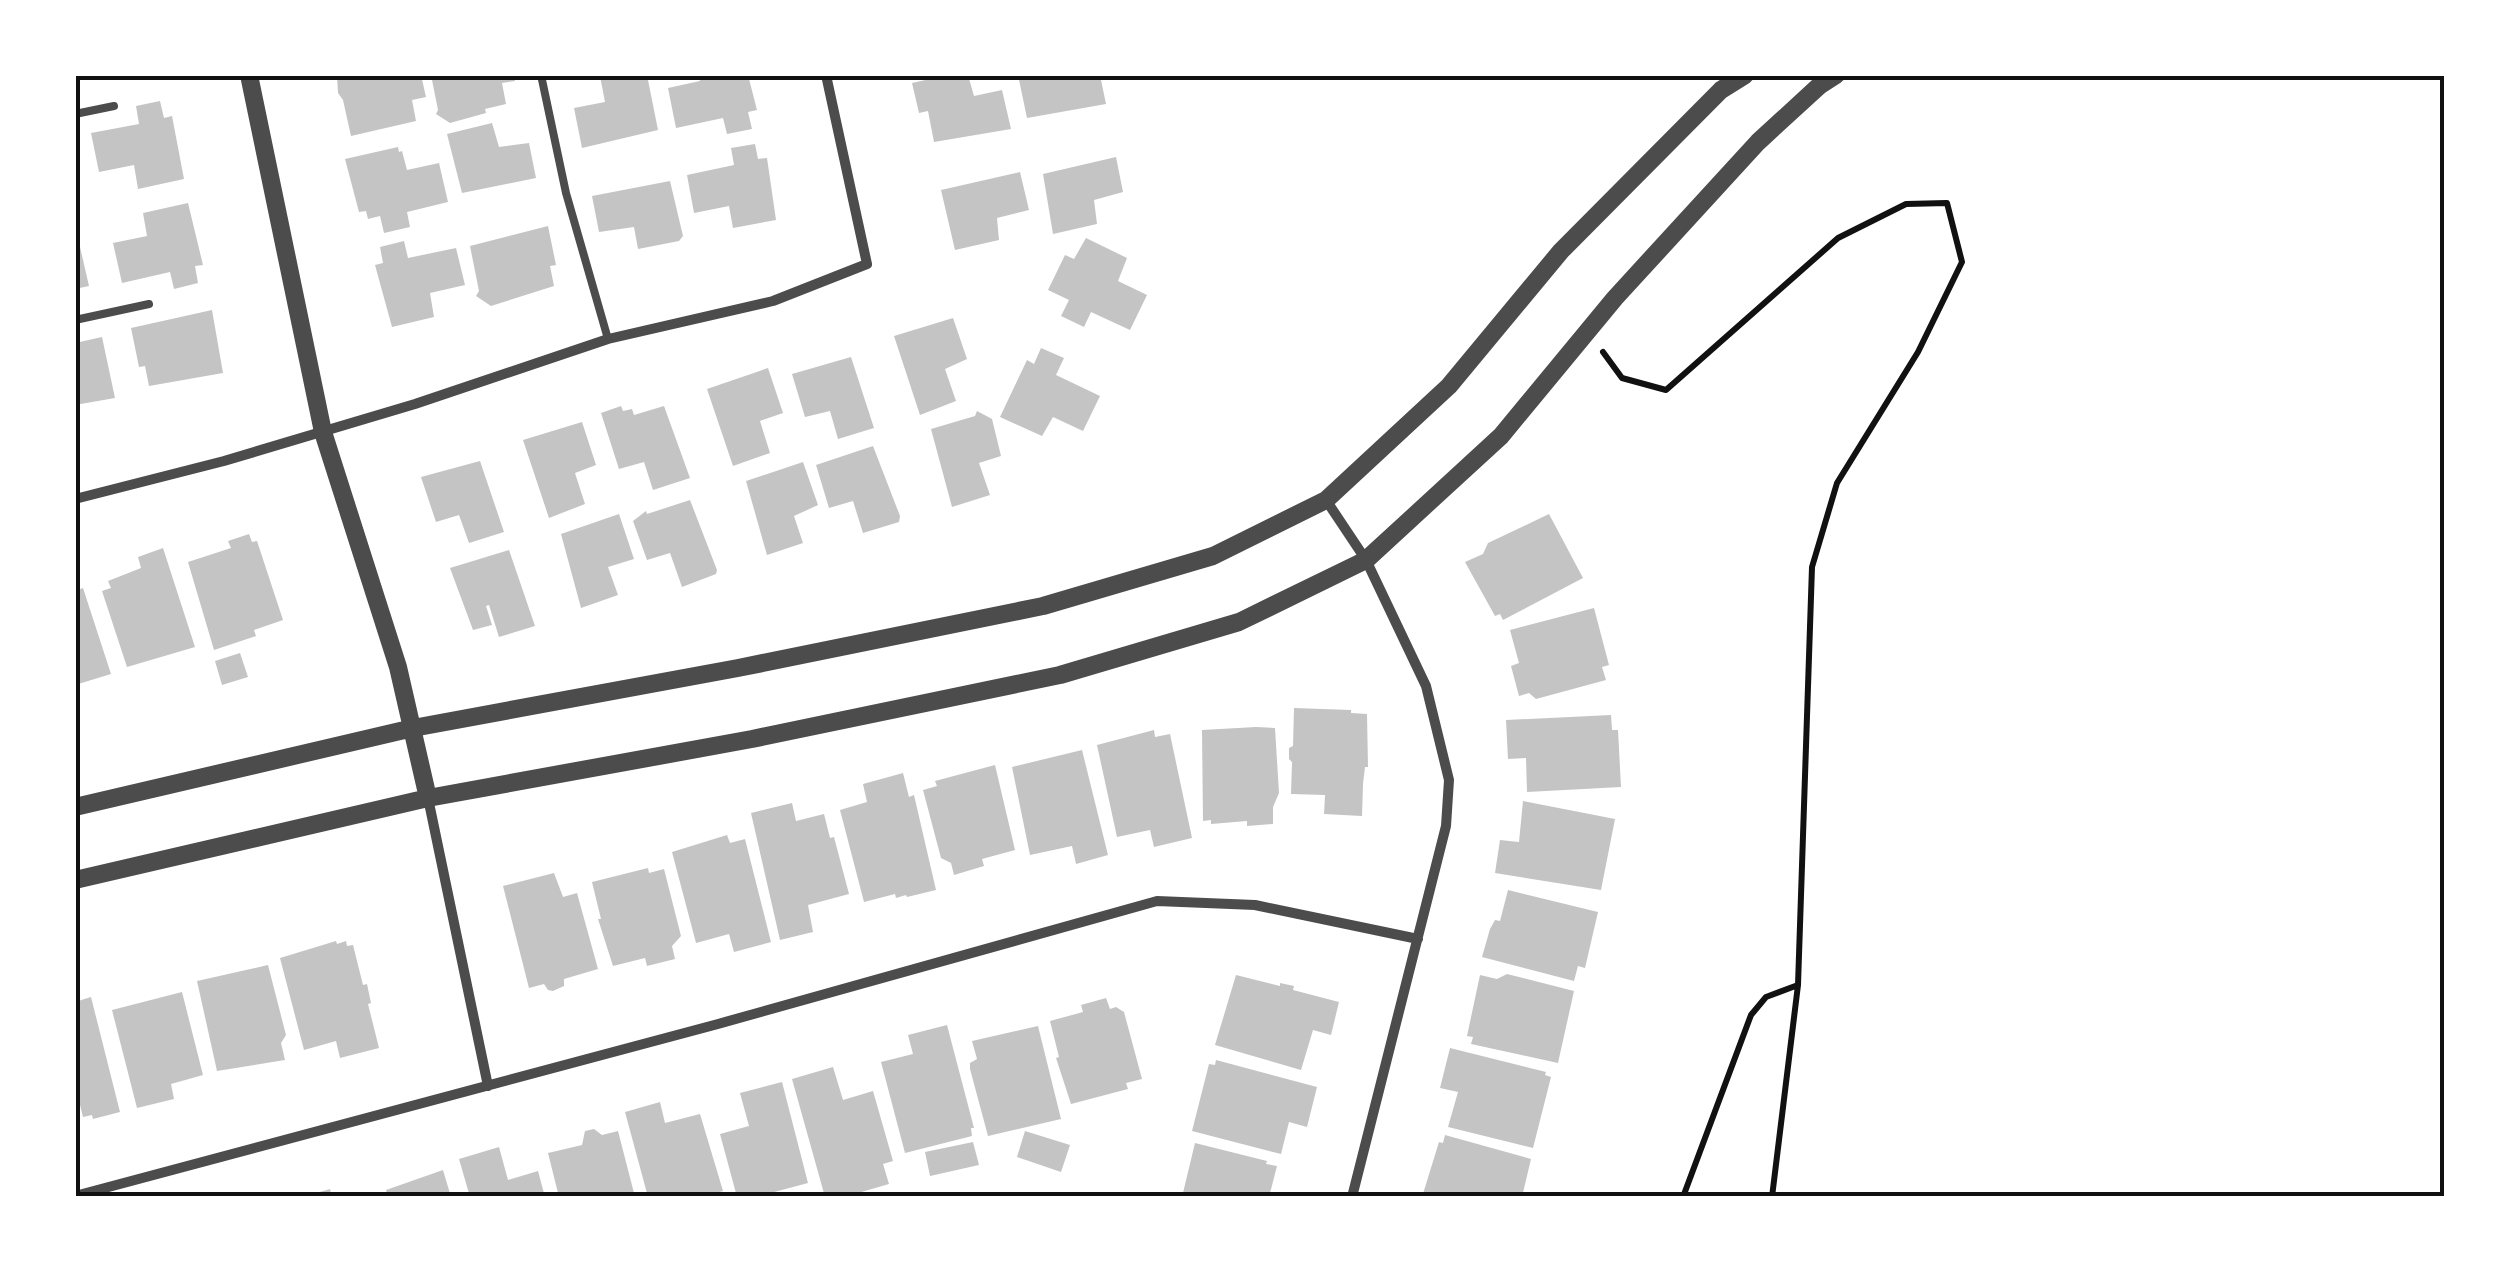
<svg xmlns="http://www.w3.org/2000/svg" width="2520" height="1272" font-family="Cabin,sans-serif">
<rect width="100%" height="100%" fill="#fff"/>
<path fill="#c4c4c4" d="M337,75h84l5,22 -14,3 4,21 -65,15 -8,-36 -5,-7z
M431,75h83l1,6 -13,2 4,21 -21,5 1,4 -36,10 -14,-9 2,-4z
M647,75l11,55 -76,18 -8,-40 31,-6 -5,-26z
M699,75h49l9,35 -9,2 4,17 -25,5 -4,-16 -47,10 -8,-40 32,-7z
M948,75h20l6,21 28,-6 9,39 -77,13 -6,-31 -9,2 -7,-30z
M1018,75h82l6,29 -79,14z
M160,101l4,17 8,-2 12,63 -46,10 -4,-24 -35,7 -8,-39 48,-9 -3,-18z
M492,123l7,24 30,-4 7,35 -74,15 -15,-59z
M755,144l3,15 9,-1 9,62 -43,8 -4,-22 -35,7 -7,-38 47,-10 -3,-17z
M398,147l1,5 3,-1 5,19 32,-7 9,39 -41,10 3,15 -26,6 -4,-17 -12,3 -2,-8 -7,1 -14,-53z
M1116,157l7,35 -29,8 3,24 -44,10 -10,-60z
M1020,172l9,38 -32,8 2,22 -44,10 -14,-60z
M670,181l13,55 -4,5 -41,8 -4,-22 -35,5 -7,-36z
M188,203l15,62 -8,1 3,17 -24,6 -4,-17 -48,11 -9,-40 34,-7 -4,-23z
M75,225l14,61 -14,3z
M548,226l8,39 -6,1 4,20 -63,20 -15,-10 3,-5 -9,-45z
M1086,238l41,20 -9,23 29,14 -17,35 -39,-18 -7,15 -23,-11 8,-16 -21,-10 17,-35 9,4z
M404,241l4,17 48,-10 9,37 -35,8 4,24 -42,10 -17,-62 8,-2 -3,-16z
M212,310l11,63 -74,13 -4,-20 -6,1 -8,-39z
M953,318l14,41 -22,10 11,32 -36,14 -26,-79z
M102,337l13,61 -40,7v-62z
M1041,348l23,10 -8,17 44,21 -17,35 -30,-14 -11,19 -42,-19 27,-57 7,4z
M851,357l23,71 -36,11 -8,-28 -25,6 -13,-43z
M768,368l15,45 -23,8 10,32 -37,13 -26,-77z
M621,406l2,5 9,-2 2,6 30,-9 26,72 -37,12 -9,-28 -25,7 -18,-56z
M977,411l15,8 9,37 -22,7 11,32 -38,12 -21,-78 44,-13z
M582,422l14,43 -21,8 10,31 -36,14 -26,-78z
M873,446l27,70 -1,6 -36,11 -10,-32 -24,7 -13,-43z
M480,461l24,71 -35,11 -10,-28 -23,7 -15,-45z
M803,462l15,43 -24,11 9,27 -36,12 -21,-74z
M690,500l27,70 -1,4 -34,13 -12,-34 -23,7 -14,-39 13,-10 1,3z
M619,514l15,45 -26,8 10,28 -37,13 -20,-74z
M1549,514l34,64 -80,42 -3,-6 -5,2 -30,-54 18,-8 5,-11z
M249,534l3,8 5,-1 26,79 -29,10 2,6 -42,14 -26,-88 43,-14 -3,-7z
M163,548l32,99 -68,20 -25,-76 9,-3 -3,-7 33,-13 -3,-11z
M509,550l26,76 -36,11 -10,-32 -3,1 6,19 -19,5 -23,-62z
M83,588l28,86 -36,11v-94z
M1594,608l15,57 -7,2 4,13 -70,19 -7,-6 -10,3 -8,-30 8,-3 -9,-33z
M240,653l8,24 -26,8 -7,-24z
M1294,708l57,2v3l16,1 1,53h-3l-2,17 -1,32 -38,-2 1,-19 -34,-1 1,-32 -3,-3v-11l4,-2z
M1611,715l1,15h6l3,57 -94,5 -1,-34 -18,1 -2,-39z
M1256,727l19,1 4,65 -6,14v17l-26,2v-5l-36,3v-4l-8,1 -1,-91z
M1154,730l1,7 15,-3 22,104 -38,9 -4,-17 -33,7 -20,-92z
M1082,750l26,105 -32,9 -4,-18 -42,9 -18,-88z
M995,765l20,85 -33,9 2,7 -30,9 -3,-12 -10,-5 -18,-68 14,-4 -2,-5z
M903,773l6,24 5,-2 22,95 -29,7 -1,-2 -10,3 -1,-4 -31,8 -24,-92 27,-8 -4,-18z
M1523,801l92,18 -14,71 -106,-17 5,-33 19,2z
M792,803l4,18 28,-7 6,24 4,-1 15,57 -41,11 5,27 -33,8 -29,-127z
M727,835l3,8 15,-4 26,103 -37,10 -5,-18 -33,9 -24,-91z
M648,868l1,5 15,-4 17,67 -9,10 3,13 -28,7 -2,-8 -32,8 -15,-47h3l-9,-37z
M554,873l9,24 14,-4 21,76 -34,10v7l-11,5 -5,-1 -4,-6 -15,4 -26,-102z
M1508,890l90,22 -13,56 -7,-2 -4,15 -92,-24 8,-28 5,-9 5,1z
M336,941l1,3 9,-3 1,5 6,-1 10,40 4,-1 4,19 -3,1 11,44 -39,10 -4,-17 -32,9 -24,-92z
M268,965l18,70 -5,8 4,17 -68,11 -20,-90z
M1507,974l67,17 -16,72 -87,-19 2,-7 -6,-1 13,-61 17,4z
M1236,975l44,11v-3l14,3 -1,4 46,12 -8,33 -18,-5 -12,40 -86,-25z
M182,992l21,83 -32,9 3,15 -37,9 -25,-98z
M91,997l29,115 -27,7 -1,-4 -9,2 -3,-12 -5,2v-105z
M1106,998l4,11 6,-2 8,5 18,67 -16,4 2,6 -57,15 -15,-46 3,-1 -9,-36 33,-9 -2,-7z
M947,1025l27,103h-3l1,8 -67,17 -24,-91 32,-8 -5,-19z
M1038,1026l23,93 -73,17 -18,-67v-6l7,-4 -5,-18z
M1450,1048l96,24 -1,3 6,2 -18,71 -85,-21 10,-35 -18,-4z
M1216,1060l101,27 -10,40 -18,-5 -8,32 -89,-23 17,-67 6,1z
M833,1067l10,33 30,-9 20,70 -10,3 6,20 -45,13h-19l-33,-118z
M782,1082l26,101 -53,14h-18l-17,-63 29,-8 -9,-33z
M660,1102l5,21 35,-9 23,77 -21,6h-54l-23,-85z
M594,1129l8,6 16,-4 17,66h-76l-11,-44 34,-8 3,-14z
M1025,1131l45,14 -9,27 -44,-15z
M1445,1135l86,24 -9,38h-100l17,-55 4,1z
M973,1142l6,23 -49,11 -5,-24z
M1195,1143l72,18 -1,3 11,2 -8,31h-87z
M499,1147l9,33 30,-9 7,26h-75l-11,-38z
M443,1170l8,27h-72l8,-3 -1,-4z
M330,1189l2,8h-26v-1z"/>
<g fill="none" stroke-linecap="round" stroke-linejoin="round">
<path stroke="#111" stroke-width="6" d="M1603,352l19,26 44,12 172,-152 68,-34 41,-1 15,59 -44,90 -81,131 -25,84 -14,418 -26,212
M1683,1197l68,-182 15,-18 32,-12"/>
<path stroke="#4c4c4c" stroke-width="8" d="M541,75l25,118 42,146
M75,114l39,-8
M75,320l74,-16"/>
<path stroke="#4c4c4c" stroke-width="10" d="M75,499l149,-38 191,-57 193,-65 165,-38 94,-37 -41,-189
M1326,500l40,60 60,126 23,94 -3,46 -94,371
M428,798l60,288
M75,1196l643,-172 439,-123 98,4 163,34"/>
<path stroke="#4c4c4c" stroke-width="18" d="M249,75l74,357 75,235 30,131
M75,807l338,-79 325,-60 305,-62 170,-50 113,-56 123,-114 112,-135 160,-161 24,-15
M75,880l353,-82 324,-59 308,-64 179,-53 127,-62 135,-124 114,-138 143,-156 61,-56 17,-11"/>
</g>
<rect width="2520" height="1272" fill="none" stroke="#ffffff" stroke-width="155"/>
<rect x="78" y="78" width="2364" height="1116" fill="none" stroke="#111" stroke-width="4"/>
</svg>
